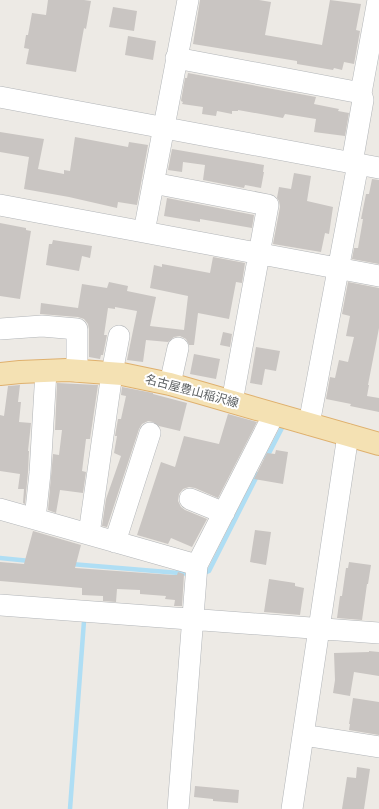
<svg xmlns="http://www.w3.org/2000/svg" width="379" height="809" font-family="'IBM Plex Sans','Noto Sans JP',sans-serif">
<rect width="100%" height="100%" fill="#edeae5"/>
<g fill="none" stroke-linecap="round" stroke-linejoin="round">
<path stroke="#afdef4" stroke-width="4.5" d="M266,459l16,-31
M0,558l30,3
M71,564l120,10
M202,574l7,-3 49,-97
M70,809l14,-188"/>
</g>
<path fill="#c9c5c2" d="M48,0h36l7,1 -5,28 -2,-1 -8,44 -50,-8 3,-15 -5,-1 2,-13h2l4,-22 14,2z
M200,0h59l12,2 -6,33 57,10 8,-45 31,4 -5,26 4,1 -6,33 -10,-2 -2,8 -8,-2 -1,2 -36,-6v-3l-104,-17z
M113,7l24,4 -3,20 -25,-4z
M128,36l28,5 -3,19 -28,-5z
M188,73l128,24 -2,7 25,5 -1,2 11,2 -4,23 -31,-4 2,-13 -31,-5 -2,4 -45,-8v1h-6v3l-15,-3 -1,5 -14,-2 1,-7 -21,-3 1,-2 -2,-1 4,-23h2z
M0,132l44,7 -6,30 26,5v-4l6,1 5,-34 53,10 1,-5 19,3 -11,60 -19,-3 -1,6 -48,-11 -45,-8 5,-32 -29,-5z
M172,149l92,16 -1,7h1l-3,16 -16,-3 -1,3 -41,-8 2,-15 -22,-3 -1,10 -14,-2z
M294,173l17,3 -4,25 26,6 -4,27 -4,-1 -4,19 -48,-8 7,-37 -1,-6 -2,-3 2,-11 12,2z
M372,179l7,1v84l-27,-5 2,-11h4l5,-29h-2l5,-25h3z
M167,198l87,17 -2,13 -52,-9v3l-36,-6z
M0,223l26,5v2l5,1 -11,68 -20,-3z
M53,240l39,6 -2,12 -8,-2 -3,15 -33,-6 3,-21h3z
M213,257l32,6 -3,20 -6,-1 -7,37 -31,-6 -4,32h-5l-3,-6 -6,-3 -6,1 -6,5 -22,-2 -3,22 -16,-2 10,-49 -22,-4v2l-7,-1 -4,27h3l-4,20h-2l-1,4 -11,-2v-28l-1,-5 -4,-5 -6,-2 -38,-3 1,-11 37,5 4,-24 25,4 2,-6 19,4 -1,5 29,6 -6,29 34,4 4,-34 -38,-8 4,-23 8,2v-3l48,9z
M348,282l31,6v40l-11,57h1l-2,11 12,2v14l-29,-6 1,-2 -25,-5 4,-22 5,1 4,-18 9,2 6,-25 -8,-1 4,-20 -8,-2z
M223,332l9,2 -2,13 -10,-2z
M256,347l24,4 -4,20 -11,-2 -3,16 -12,-2z
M194,354l26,5 -4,20 -26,-5z
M57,383l41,2 -8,54h-4l-4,32 4,1 -3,21 -23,-3 -4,23 -8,-3 5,-56 6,1 3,-25h-7z
M20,385l-2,17h3l-2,20 12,1 -3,28h1l-1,21 -3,32 -2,-1 1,-14h-6l2,-15 -20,-3v-56l4,1 4,-30z
M122,387l31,6v1l34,9 -7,28 -21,-5 -6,-4 -5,-1 -6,3 -3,5 -32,98 -5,-1 4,-27 15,-43 -7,-3 3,-17h-2l3,-17h3l5,-23 -5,-1z
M228,414l29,8 -39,76 -23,-10 -6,-1 -6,2 -4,5 -1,7 3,6 4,3 22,9 -15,28 -21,-9 -3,6 -31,-9 24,-73 14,5 9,-31 35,8z
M276,450l12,2 -5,32 -29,-5 13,-26 8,1z
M255,530l16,2 -5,33 -16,-3z
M33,531l48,14 -6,23 98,7h4l1,-3 6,2 -2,32h-8l1,-6 -10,-1 1,-3 -26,-2v-4l-23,-1 -1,13 -13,-1v-5l-21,-1v-7l-82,-7v-19l24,2z
M349,562l22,3 -3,19h-1l-5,36 -25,-2 3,-22h2l4,-28h2z
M269,579l26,4v3l9,2 -4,27 -36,-3z
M369,651l10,1v24l-25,-4 -4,24 -17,-3 2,-13 -1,-27 35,-1z
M353,698l26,4v33l-30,-5 1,-6h-1z
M357,767l13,2 -6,40h-22l5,-32 9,1z
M195,786l44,4 -1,13 -25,-2v-2l-19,-2z"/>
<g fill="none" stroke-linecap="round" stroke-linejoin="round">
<defs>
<path id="minor" d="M176,58l185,35 17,-93
M0,97l379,71
M352,163l11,-63 -2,-7
M153,183l115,22 -36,197
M0,205l379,71
M144,232l44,-232
M0,329l42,-3 35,3v42
M170,384l8,-36
M309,424l49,-260
M190,499l34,14
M0,509l197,56
M35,519l5,-46 6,-102
M89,534l23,-161 7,-37
M115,542l35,-109
M0,605l379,28
M303,735l76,12
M178,809l19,-244 77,-151
M292,809l56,-374"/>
<path id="major" d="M0,374l20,-2 47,-2 55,4 48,10 209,60"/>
</defs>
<use href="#minor" stroke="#b2b5b8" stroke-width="22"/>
<use href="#major" stroke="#dfb06d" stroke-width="24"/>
<use href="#minor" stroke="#fff" stroke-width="21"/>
<use href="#major" stroke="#f4e1b3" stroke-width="22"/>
</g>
<g text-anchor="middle" stroke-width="4" stroke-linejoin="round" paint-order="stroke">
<g font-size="12" fill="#5d6163" stroke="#fff">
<text transform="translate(192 391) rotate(15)" y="4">名古屋豊山稲沢線</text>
</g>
</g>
</svg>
